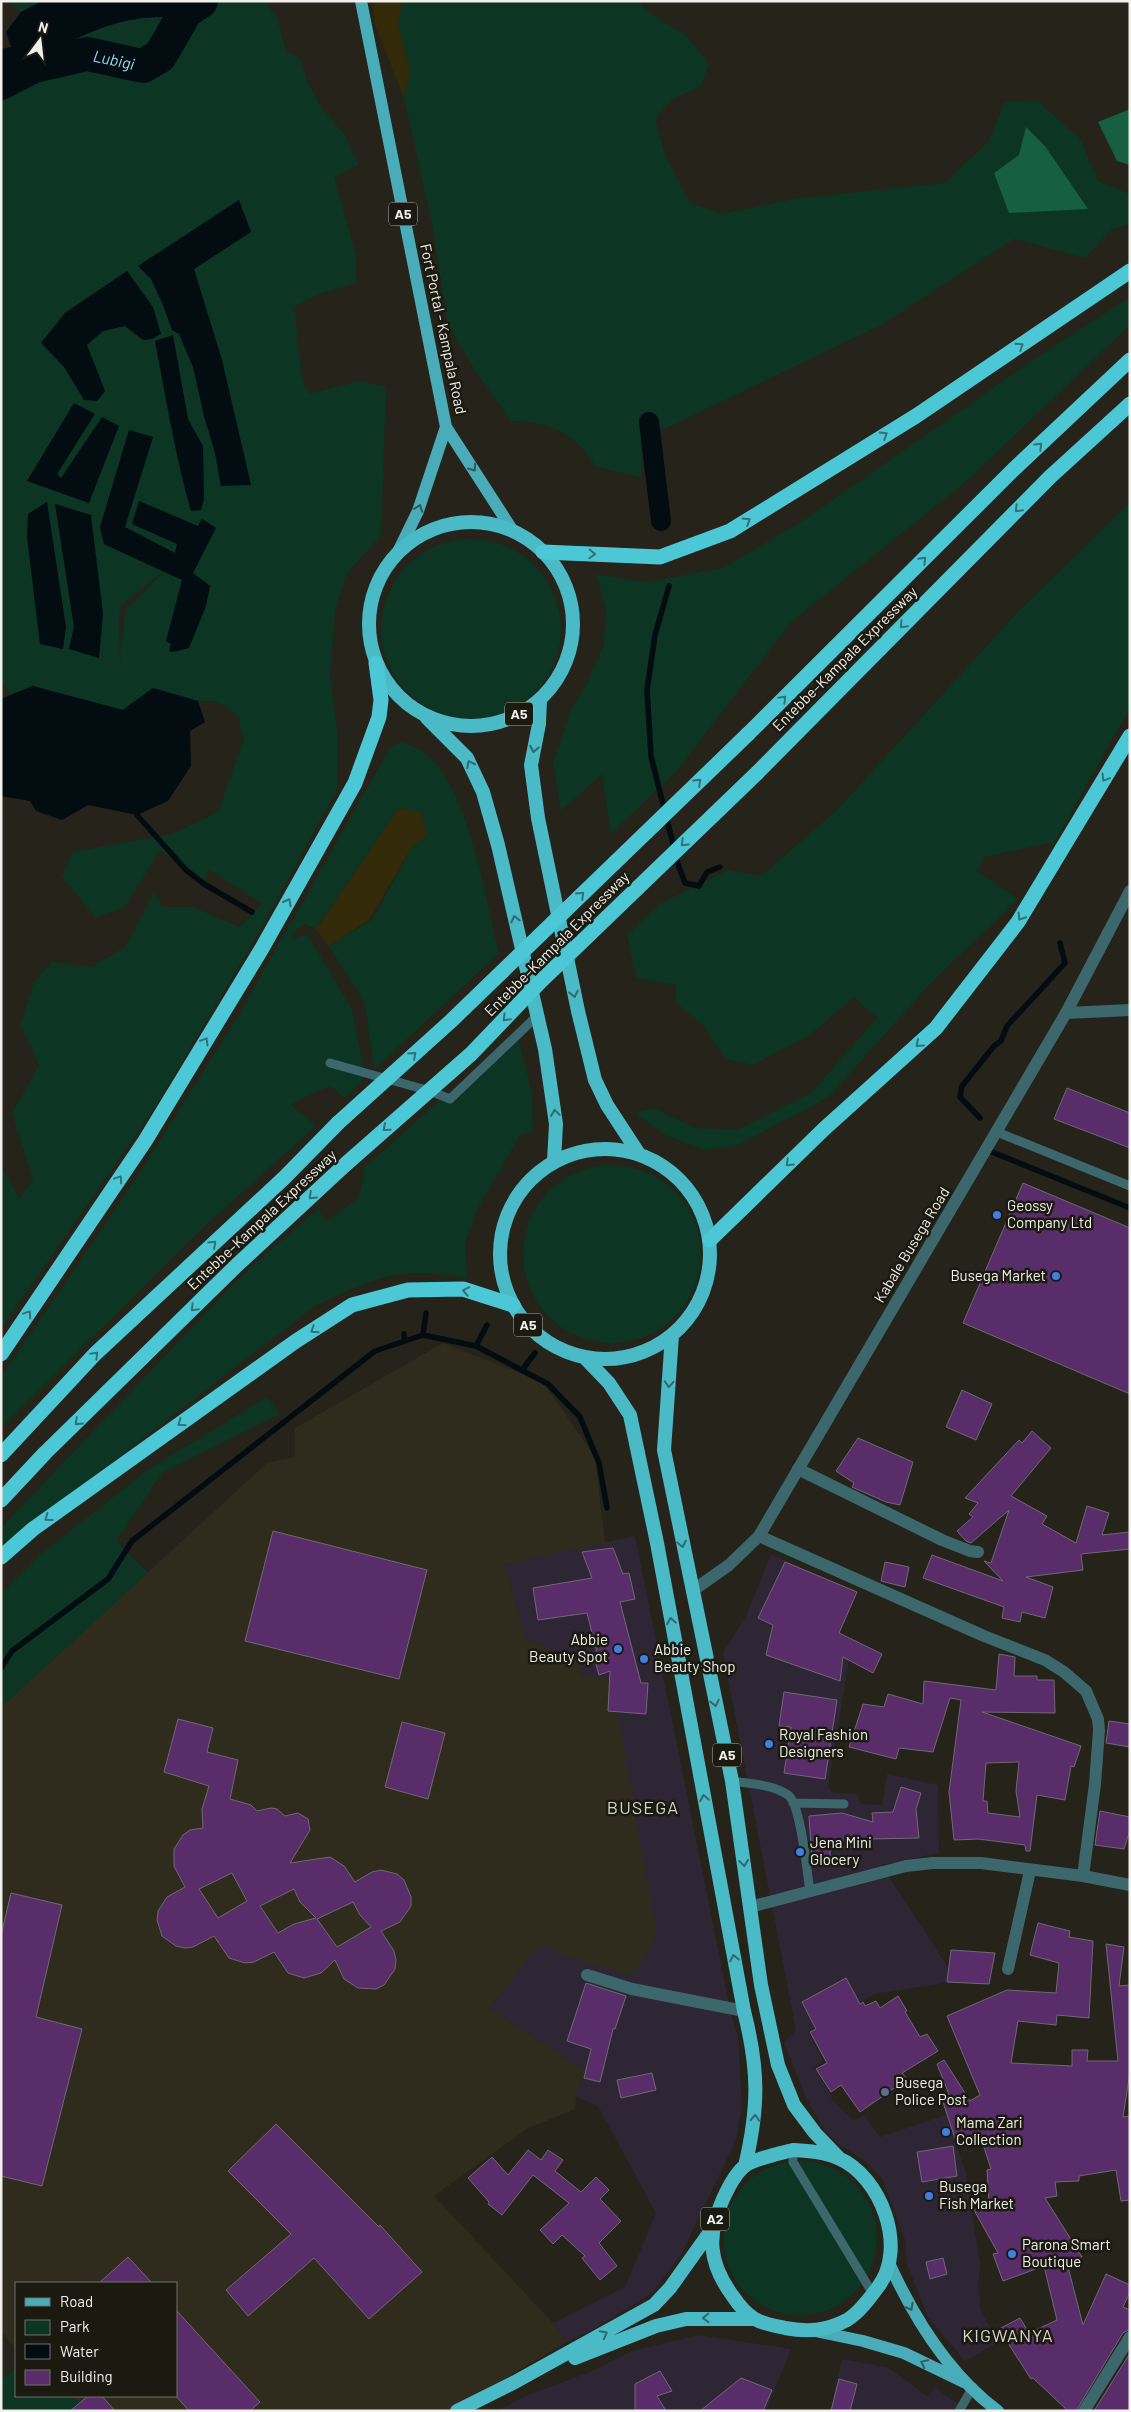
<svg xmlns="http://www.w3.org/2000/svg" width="1131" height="2412" font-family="Barlow,sans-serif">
<rect width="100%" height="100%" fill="#25231a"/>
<path fill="#2f2635" d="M635,1536l96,478 7,23 4,70 -6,33 -55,115 -29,38 -61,38 -24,11 -14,-19 72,-36 31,-74 -58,-107 -22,-9 9,-26 -96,-63 53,-66 17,12 23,-278 -4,-15 -52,-22 -22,-75z
M771,1554l86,38 -26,59 -5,-1 23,10 -21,127 4,5 25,2 4,10 21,1 5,-31 51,11 1,68 -58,12 76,116 -83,13 -66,37 15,30 -9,7 18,29 -1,2 23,22 10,-6 16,22 66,-22 20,58 14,91 -2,23 3,23 17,32 -33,19 -37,-44 -21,-53 -2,-24 -23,-62 -18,-18 -23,-14 -16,-15 -20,-35 -21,-53 12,-13 -73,-377 24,-39z
M699,2335l92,14 -25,62h-268l25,-14 67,-25 42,-21z
M842,2359l47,9 39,29 7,-10 32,24h-137z"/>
<path fill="#2f2c1d" d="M443,1343l100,39 52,75 10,86 -101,21 22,75 52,22 4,15 30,3 45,257 -25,40 -73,-22 -17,-11 -53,65 96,63 -9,26 -1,12 -48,20 -93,67 119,127 14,19 -118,69h-359l-19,-15h105v-113h-160v65l-15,-16v-625l266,-244 28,-6v-29z"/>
<path fill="#0c3523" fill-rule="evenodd" d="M8,1h26l4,3 -17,8z
M214,1h54l1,7 8,9 9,34 14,7 8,25 13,24 24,28 14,30 -25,12 22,77v29l-40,12 -22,12 8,71 7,16 51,-13 26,6 -5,149 -34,37 -12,39 -5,62 7,55v61l-80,146 -103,173 -153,220v-165l18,34 14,-18 -21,-67 27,-48 -19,-40 14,-43 17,-20 41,5 34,-21 28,-54 8,15h31l47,20 22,-23 -54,-35 -4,15 -44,-34 -35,57 -29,11 -34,-41 10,-25 100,-18 46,-22 26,-73 -7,-25 -21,-13h-18l-45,-13 -30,22 -90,-24 -23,8 -9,-12v-579c26,-43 87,-77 136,-84 16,-3 33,-1 49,-5 9,-2 19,-9 28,-13zM172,564l-47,46 -5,53 -1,-55z
M403,1h236l12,13 36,22 22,28 -8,22 -28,13 -18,19 10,37 25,48 34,11 69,-15 151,-16 44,-41 17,-40 33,-1 43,39 17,41 32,13v30l-18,5 -27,29 -71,-19 -131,85 -216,104 -26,3v46l-45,-10c-22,-34 -45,-46 -85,-46l-34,-47 -29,-49 -16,-101 -28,-126 6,-27 -12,-48z
M1130,297v28l-162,155 -177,142 -114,149 -66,63 -9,-60 -41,37 -8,-48 18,-54 14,-21 19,-44 2,-34 -10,-36 50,8 77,-14 81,-48 235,-164z
M1130,502v206l-78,139 -3,-4 -64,14 -8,14 41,28 -91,88 -98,110 -93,49 -32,4 -39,-15 -30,-22 19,-5 41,20 42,2 74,-37 66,-75 -23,-21 -44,38 -57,30 -28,-6 -22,-34 -28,-23 1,-17 -40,-7 -9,-43 34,-32 67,-33 33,6 76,-66 178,-195z
M381 629a90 90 0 1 1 180 0a90 90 0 1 1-180 0Z
M402,742c8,4 18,7 24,12 43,34 60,146 73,199l-125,117 -9,-67 -36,-57 44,-27 38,-71 16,-12 -28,-28 -83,121 -10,-5 -11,6 -3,10 15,-6 44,73 15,70 -21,21 -14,-12 -41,18 26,22 -111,100 -204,202v-51l134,-197 102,-162 154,-272z
M518,1037l14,57 1,37 -13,4 -43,75 -12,34 2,35c-68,-15 -92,0 -152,27l-314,242v-20l241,-253 76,-66 8,13 33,-25 5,-22 -2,-5 77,-69 14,2z
M523 1254a89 89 0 1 1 178 0a89 89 0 1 1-178 0Z
M267,1397l13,17 -117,58 -47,69 32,32 -147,134v-113l41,-41 107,-84z
M723 2238a77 77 0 1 1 154 0a77 77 0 1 1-154 0Z
M16,2369v27h55l19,15h-89v-32z"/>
<path fill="#165f41" d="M1130,109v56l-13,-4 -19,-39z
M1026,127l19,19 43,63 -79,4 -15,-40 25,-18z"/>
<path fill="#322a08" d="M372,1h31l-5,22 12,48 -6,27 -29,-73z
M399,808l23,5 5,23 -16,12 -42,72 -40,26 -13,-17z"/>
<path fill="#020c11" d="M42,1h172c-9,4 -19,11 -28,13 -16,4 -33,2 -49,5 -49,7 -110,41 -136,84v-54l10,-2 -5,-15 15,-20z
M239,200l12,32 -57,37 28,91 29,125 -30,1 -6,-33 -11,-37 -11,-49 -14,-33 -7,-4 -9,-25 -12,-26 -13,-13z
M127,271l26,36 8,27 -9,5 -9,1 -18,-14 -22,5 -16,14 18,46 -8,10 -13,-1 -20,-33 -23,-24 24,-30z
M173,335l15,84 15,27 1,53 -3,11 -10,1c-16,-56 -25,-113 -36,-170z
M74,403l21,11 -38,60 4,4 41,-61 17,9 -30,77 -62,-22z
M129,430l24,7 -28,90 50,26 2,-9 -45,-20 7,-23 59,25 4,-7 14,9 -23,45 17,13 -4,20 -17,42 -16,4 -4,-1 2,-7 -5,-3 16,-61 -78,-36 -4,-17z
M47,502l19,125 -3,22 -23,-5 -13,-107 1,-23z
M55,504l36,11 12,99 -4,44 -30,-9 5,-22z
M33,686l90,24 30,-22 45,13 7,21 -15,9 1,35 -23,35 -31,14 -49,-10 -26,15 -26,-9 -6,-10 -29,-5v-97z"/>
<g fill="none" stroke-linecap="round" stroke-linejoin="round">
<path stroke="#020c11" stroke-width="5.5" d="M669,586l-14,49 -8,55 4,66 27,108 7,19 14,3 8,-14 13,-5
M137,815l49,55 18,14 48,28
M980,1118l-20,-21 2,-11 32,-40 7,-5 6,-15 58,-63 -5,-20
M992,1152l138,56
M423,1335l3,-22
M405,1341l18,-6 53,11 72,38 32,33 19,46 8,45
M476,1346l11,-21
M522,1370l13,-17
M1,1668l11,-17 96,-72 24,-38 243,-190 30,-10 -1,-7"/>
<path stroke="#020c11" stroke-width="20" d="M649,422l12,99"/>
<path stroke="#020c11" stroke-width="34" id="s1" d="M1,83l33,-17 53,-12 56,12 17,-10 26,-45 15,-10"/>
</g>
<path fill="#582d6a" stroke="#6f6973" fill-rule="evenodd" d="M1067,1088l63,25v35l-76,-29z
M1023,1183l107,45v166l-167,-71z
M962,1390l30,14 -16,36 -30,-13z
M1032,1431l19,17 -40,48 36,20 -5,8 34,19 11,-37 22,7 -7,22 28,-3v17l-49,5 2,16 -57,7 27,10 -8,31 -23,-6 -2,10 -18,-4 2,-11 -81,-29 9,-23 71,26 -19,-20 7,2 18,-53 -38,33 -5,-2 -9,-10 16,-14 -4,-3 9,-11 -13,-5 54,-58 3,3z
M858,1438l55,24 -13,43 -14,-3 -34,-15 2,-4 -18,-12z
M273,1531l154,39 -28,109 -154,-38z
M613,1548l10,26 6,-1 6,26 -15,3 21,81h7l-2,31 -38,-3 2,-40 -11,4 -5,-18 4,-1 -11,-43 -49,7 -5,-32 59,-10 -10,-26z
M785,1562l72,30 -18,41 43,21 -9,19 -30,-16 -3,24 -74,-26 7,-30 -15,-7z
M885,1562l24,5 -4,20 -24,-6z
M999,1654l16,3 -1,19h23v4h17l1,33 -73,-1 99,34 -7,21 -3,-1 -6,34 -28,-5 -7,56h-4l-1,-6 -47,-6 -24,1 -5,-48 12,-92 -11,-2 -17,54 -34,-4 -3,11 -47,-12 14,-43 21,3 4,-13 35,10 1,-23 72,9zM1019,1762l-3,29 4,26 -32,-4 -1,-12h-4l3,-38z
M784,1692l53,8 -12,79 -41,-6 7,-46 -12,-1z
M178,1719l35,9 -6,24 31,8 -8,39 21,6 6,6 14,-3 6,1 8,7 13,-3 10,6 2,11 -20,33 40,-6 14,9 11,16 17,-10 9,-2 16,4 7,6 7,17v9l-11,16 -19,9 13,20 2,9 -1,9 -11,16 -8,4 -18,-1 -14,-9 -9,-19 -14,13 -17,5 -16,-5 -14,-21 -20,10 -9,1 -16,-5 -15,-22 -21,11 -8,1 -9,-2 -14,-10 -5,-16 1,-9 9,-14 18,-10 -11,-21v-17l9,-14 7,-5 13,-2 -1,-19 7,-23 -45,-14zM232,1873l15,28 -29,17 -19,-29zM294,1889l6,13 16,16 -22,6 -16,9 -18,-27zM353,1902l7,13 11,12 -34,20 -20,-28z
M1109,1721l21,3v23l-24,-4z
M402,1722l43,11 -17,66 -43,-12z
M901,1787l20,6 -5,16 3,29 -50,1v8l-39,1v10l-18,3 -3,-45 33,-3 31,9 -1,-9 21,-1z
M1100,1811l30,6v13l-6,19 -29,-4z
M11,1893l51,12 -26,112 46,12 -40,157 -41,-10v-240z
M1038,1923l32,8 -1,6 24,4 -4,77 -32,-3 -1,10 -38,-4 -7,42 61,3v-16h16l-1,11h31l-12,-117 18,3 -5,39 11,-1v87l-7,45 7,-1v84l-9,1 -5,-31 -37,6v5l-24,1 2,14 -12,2 37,59 -15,6 16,62 23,-51 24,11v7l-7,15 7,3v19l-7,4 -47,78h-8l-35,-33 -2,1 -32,-50 21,-11 9,15 28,-13 -13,-54 -41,15 -10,-27 5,-1 -24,-43 15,-8 -2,-32 4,-1 -10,-31 -24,7 -15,-46 8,-2 -13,-33 7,-4 26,41 10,-6 -33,-79 60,-26 49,3 3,-30 -29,-8z
M951,1950l44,3 -6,31 -42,-2z
M846,1978l14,26 3,-2 2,4 11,-5 4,7 18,-12 9,15 -2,1 15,25 7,-3 11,17 -36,22 5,6 -47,33 -19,-27 -10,7 -15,-23 11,-6 -17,-31 6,-3 -14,-27z
M586,1983l40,13 -11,33h-2l-13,53 -16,-4 7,-29 -24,-8z
M652,2073l4,17 -35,8 -4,-18z
M276,2124l103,103 1,-2 42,47 -53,47 -55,-61 -66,58 -22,-26 65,-56 -63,-63z
M953,2146l4,30 -35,6 -5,-30z
M528,2150l13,10 7,-10 15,10 -8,11 26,21 15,-15 13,13 -9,9 21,22 -22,22 18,23 -17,14 -18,-22 3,-2 -23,-21 -9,9 -13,-14 29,-27 -36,-28 -31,40 -14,-11 1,-2 -21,-24 24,-21 16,18z
M128,2257l24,26h-53z
M943,2258l4,16 -17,5 -4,-17z
M176,2310l84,92 -10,9h-61l-13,-15z
M1130,2353v58h-36z
M660,2371l12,20 -15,5 9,15h-31v-27z
M741,2378l31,12 -9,21h-63z
M839,2379l18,5 -7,27h-19z
M88,2396h14l13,15h-45z"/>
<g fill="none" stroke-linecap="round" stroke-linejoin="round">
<path stroke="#3c676d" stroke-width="9" d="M330,1063l100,28 20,8 87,-83
M997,1132l133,54
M732,1781c18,3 40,3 56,14 13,9 19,78 22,97
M793,1803l51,1
M793,2150v12l80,132
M959,2411l14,-24"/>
<path stroke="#3c676d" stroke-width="12" d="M1066,1013l64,-3
M798,1469l144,71 28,11 8,1
M759,1536l225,100 61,24 19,12 22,19 12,28 1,11 -4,54 -12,92
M750,1907l156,-41 27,-3h48l102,13 47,9
M1008,1969l22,-98
M587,1975l45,14 112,22
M1084,2411l46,-74"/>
<path stroke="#3c676d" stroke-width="12" d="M692,1591l37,-26 30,-29 307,-523 64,-122"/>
<path stroke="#49acb8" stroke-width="12" d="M361,1l85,426 67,104
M398,552l20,-41 28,-84
M889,2263c25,55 59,111 109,148
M815,2331l48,10 41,12 60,29"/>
<path stroke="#4abac7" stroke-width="14" d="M369 624a102 102 0 1 1 204 0a102 102 0 1 1-204 0Z
M540,700l-1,24 -8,41 7,53 40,193 17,69 12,25 32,49
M427,718l40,40 16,34 15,53 47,204 11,75 -2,37
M500 1254a105 105 0 1 1 210 0a105 105 0 1 1-210 0Z
M672,1335l-8,115 68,331 29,204 17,80 16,40 21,28 24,25
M584,1357l25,26 21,32 27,128 87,468c15,59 15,96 1,155
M793,2150c15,1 31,2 45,8 43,18 70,90 40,129 -8,11 -19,26 -31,33 -21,11 -40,12 -62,8 -9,-2 -22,-4 -30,-9 -9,-5 -17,-15 -23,-24 -24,-33 -25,-60 -9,-96 5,-11 13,-27 23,-34 14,-8 32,-11 47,-15z
M575,2358l81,-32 30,-7h69
M457,2411l58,-29 139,-77 16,-17 42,-59"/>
<path stroke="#4cc7d6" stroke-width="15" d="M543,552l117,5 70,-26 186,-115 214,-145
M748,734l266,-265 116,-109
M757,773l293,-296 80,-73
M710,1240l114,-111 112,-101 82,-106 112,-186
M1,1354l144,-213 116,-191 94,-167 24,-66 2,-17 -5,-37
M1,1455l94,-101 189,-176 54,-55
M1,1500l44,-47 192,-188 110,-102
M1,1557l32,-28 263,-188 56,-36 56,-15 55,-1 50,16"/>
<path stroke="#4cc7d6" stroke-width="15" d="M338,1123l113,-102 297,-287
M347,1163l124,-109 70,-73 216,-208"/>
</g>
<defs><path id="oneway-chevron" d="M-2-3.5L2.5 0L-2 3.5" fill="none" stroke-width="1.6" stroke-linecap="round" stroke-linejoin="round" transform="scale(1.25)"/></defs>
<g stroke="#347074">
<use href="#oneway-chevron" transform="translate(1020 346) rotate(-34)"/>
<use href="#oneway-chevron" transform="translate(884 435) rotate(-32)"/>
<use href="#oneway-chevron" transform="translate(1039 446) rotate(-44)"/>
<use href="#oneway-chevron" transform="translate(1018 509) rotate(135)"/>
<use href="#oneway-chevron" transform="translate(747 521) rotate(-32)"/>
<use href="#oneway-chevron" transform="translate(592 554) rotate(2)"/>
<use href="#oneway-chevron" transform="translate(923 560) rotate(-45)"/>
<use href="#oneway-chevron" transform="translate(903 625) rotate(134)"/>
<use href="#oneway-chevron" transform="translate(783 699) rotate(-45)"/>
<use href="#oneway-chevron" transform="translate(1105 778) rotate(121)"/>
<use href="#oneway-chevron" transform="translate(698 782) rotate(-44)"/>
<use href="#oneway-chevron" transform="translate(684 843) rotate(136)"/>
<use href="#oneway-chevron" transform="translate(581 895) rotate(-44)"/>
<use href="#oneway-chevron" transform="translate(288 902) rotate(-60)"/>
<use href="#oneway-chevron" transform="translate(1021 917) rotate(122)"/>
<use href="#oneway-chevron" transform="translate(506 1018) rotate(134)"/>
<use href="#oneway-chevron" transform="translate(205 1041) rotate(-59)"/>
<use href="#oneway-chevron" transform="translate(919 1044) rotate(138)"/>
<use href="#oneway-chevron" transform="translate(413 1055) rotate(-42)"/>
<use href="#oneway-chevron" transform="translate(386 1128) rotate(139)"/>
<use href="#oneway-chevron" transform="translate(789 1163) rotate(136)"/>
<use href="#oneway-chevron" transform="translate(119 1179) rotate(-56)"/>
<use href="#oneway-chevron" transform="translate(312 1196) rotate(137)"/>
<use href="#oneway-chevron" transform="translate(213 1244) rotate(-43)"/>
<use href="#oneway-chevron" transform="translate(466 1291) rotate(-169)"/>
<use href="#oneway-chevron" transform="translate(194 1308) rotate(135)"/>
<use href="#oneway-chevron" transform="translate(28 1314) rotate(-56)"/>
<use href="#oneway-chevron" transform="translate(314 1330) rotate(147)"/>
<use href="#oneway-chevron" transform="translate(95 1355) rotate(-45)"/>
<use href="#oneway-chevron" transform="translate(78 1422) rotate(136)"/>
<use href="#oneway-chevron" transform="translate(181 1423) rotate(145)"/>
<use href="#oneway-chevron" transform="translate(48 1518) rotate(144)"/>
</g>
<g stroke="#305c5c">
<use href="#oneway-chevron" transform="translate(473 468) rotate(55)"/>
<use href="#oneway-chevron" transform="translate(419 508) rotate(-70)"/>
<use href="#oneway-chevron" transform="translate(910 2307) rotate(60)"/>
<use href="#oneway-chevron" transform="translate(924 2363) rotate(-154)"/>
</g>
<g stroke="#326a6c">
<use href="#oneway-chevron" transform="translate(534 749) rotate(101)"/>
<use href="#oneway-chevron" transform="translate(470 764) rotate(-117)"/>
<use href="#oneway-chevron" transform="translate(515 919) rotate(-103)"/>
<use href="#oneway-chevron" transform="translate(574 994) rotate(78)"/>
<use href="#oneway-chevron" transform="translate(555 1113) rotate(-98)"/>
<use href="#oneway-chevron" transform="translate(669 1384) rotate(94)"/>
<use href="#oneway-chevron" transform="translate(682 1544) rotate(79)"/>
<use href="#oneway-chevron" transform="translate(671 1621) rotate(-101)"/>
<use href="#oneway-chevron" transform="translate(715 1703) rotate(78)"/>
<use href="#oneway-chevron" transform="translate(704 1798) rotate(-101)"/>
<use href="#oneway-chevron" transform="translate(744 1863) rotate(82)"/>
<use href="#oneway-chevron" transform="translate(734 1958) rotate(-101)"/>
<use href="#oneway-chevron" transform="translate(755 2118) rotate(-87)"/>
<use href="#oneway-chevron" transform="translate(706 2318) rotate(178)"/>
<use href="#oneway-chevron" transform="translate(604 2334) rotate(-28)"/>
</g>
<g fill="#3f7fe0" stroke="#1b1a11" stroke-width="2">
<circle cx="997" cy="1215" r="5"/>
<circle cx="1056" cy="1276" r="5"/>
<circle cx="618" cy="1649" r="5"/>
<circle cx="644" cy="1659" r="5"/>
<circle cx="769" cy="1744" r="5"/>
<circle cx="800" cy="1852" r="5"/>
<circle cx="946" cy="2132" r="5"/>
<circle cx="929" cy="2196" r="5"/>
<circle cx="1012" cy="2254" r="5"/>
</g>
<circle fill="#5c6f8a" stroke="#1b1a11" stroke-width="2" cx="885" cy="2092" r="5"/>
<g text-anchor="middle" stroke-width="5" stroke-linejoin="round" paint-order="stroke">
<g fill="#1b1a11" stroke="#b1b0a9" stroke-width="1">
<rect x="389" y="202.5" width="28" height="23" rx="4"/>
<rect x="505" y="702.5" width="28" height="23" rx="4"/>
<rect x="514" y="1313.5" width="28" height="23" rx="4"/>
<rect x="713" y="1743.5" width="28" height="23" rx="4"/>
<rect x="701" y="2207.5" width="28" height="23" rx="4"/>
</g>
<g font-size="14" font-weight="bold" fill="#f1f0ea">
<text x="403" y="219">A5</text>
<text x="519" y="719">A5</text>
<text x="528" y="1330">A5</text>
<text x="727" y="1760">A5</text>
<text x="715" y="2224">A2</text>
</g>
<g font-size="15" fill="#f1f0ea" stroke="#1b1a11">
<text transform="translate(443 329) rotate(78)" y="5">Fort Portal - Kampala Road</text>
<text transform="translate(845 659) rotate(-45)" y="5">Entebbe–Kampala Expressway</text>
<text transform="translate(557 944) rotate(-45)" y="5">Entebbe–Kampala Expressway</text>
<text transform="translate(262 1220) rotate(-43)" y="5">Entebbe–Kampala Expressway</text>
<text transform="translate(912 1245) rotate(-59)" y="5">Kabale Busega Road</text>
</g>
<g font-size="15" fill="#f1f0ea" stroke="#1b1a11" text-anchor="start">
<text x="1007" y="1211">Geossy<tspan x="1007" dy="17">Company Ltd</tspan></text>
<text x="1046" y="1281" text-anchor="end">Busega Market</text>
<text x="608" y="1645" text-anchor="end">Abbie<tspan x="608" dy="17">Beauty Spot</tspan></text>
<text x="654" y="1655">Abbie<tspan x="654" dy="17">Beauty Shop</tspan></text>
<text x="779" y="1740">Royal Fashion<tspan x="779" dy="17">Designers</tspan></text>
<text x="810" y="1848">Jena Mini<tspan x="810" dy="17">Glocery</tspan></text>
<text x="895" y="2088">Busega<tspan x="895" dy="17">Police Post</tspan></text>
<text x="956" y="2128">Mama Zari<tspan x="956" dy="17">Collection</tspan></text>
<text x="939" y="2192">Busega<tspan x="939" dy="17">Fish Market</tspan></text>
<text x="1022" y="2250">Parona Smart<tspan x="1022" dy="17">Boutique</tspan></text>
</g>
<g font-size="16" font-style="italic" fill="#90def6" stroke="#1b1a11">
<text dy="6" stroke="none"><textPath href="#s1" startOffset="119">Lubigi</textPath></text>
</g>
<g font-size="18" letter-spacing="1" fill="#d8d6ca" stroke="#1b1a11">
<text x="643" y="1814">BUSEGA</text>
<text x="1008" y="2342">KIGWANYA</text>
</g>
</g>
<rect width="1131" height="2412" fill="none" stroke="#f1f0ea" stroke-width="5"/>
<rect x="15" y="2282" width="162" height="115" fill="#1b1a11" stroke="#717068"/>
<rect x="25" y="2298" width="25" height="8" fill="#49acb8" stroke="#717068"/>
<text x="60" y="2307" font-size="15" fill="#f1f0ea">Road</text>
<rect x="25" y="2320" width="25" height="15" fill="#0c3523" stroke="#717068"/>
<text x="60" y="2332" font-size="15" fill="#f1f0ea">Park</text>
<rect x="25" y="2344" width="25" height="15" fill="#020c11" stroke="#717068"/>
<text x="60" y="2357" font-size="15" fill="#f1f0ea">Water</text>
<rect x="25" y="2370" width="25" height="15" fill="#582d6a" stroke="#717068"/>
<text x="60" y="2382" font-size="15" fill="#f1f0ea">Building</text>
<g transform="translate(40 40) rotate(15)" stroke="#1b1a11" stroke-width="4" paint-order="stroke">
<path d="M0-4L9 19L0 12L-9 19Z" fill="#f1f0ea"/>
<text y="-8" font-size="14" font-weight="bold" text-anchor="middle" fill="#f1f0ea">N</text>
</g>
</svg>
